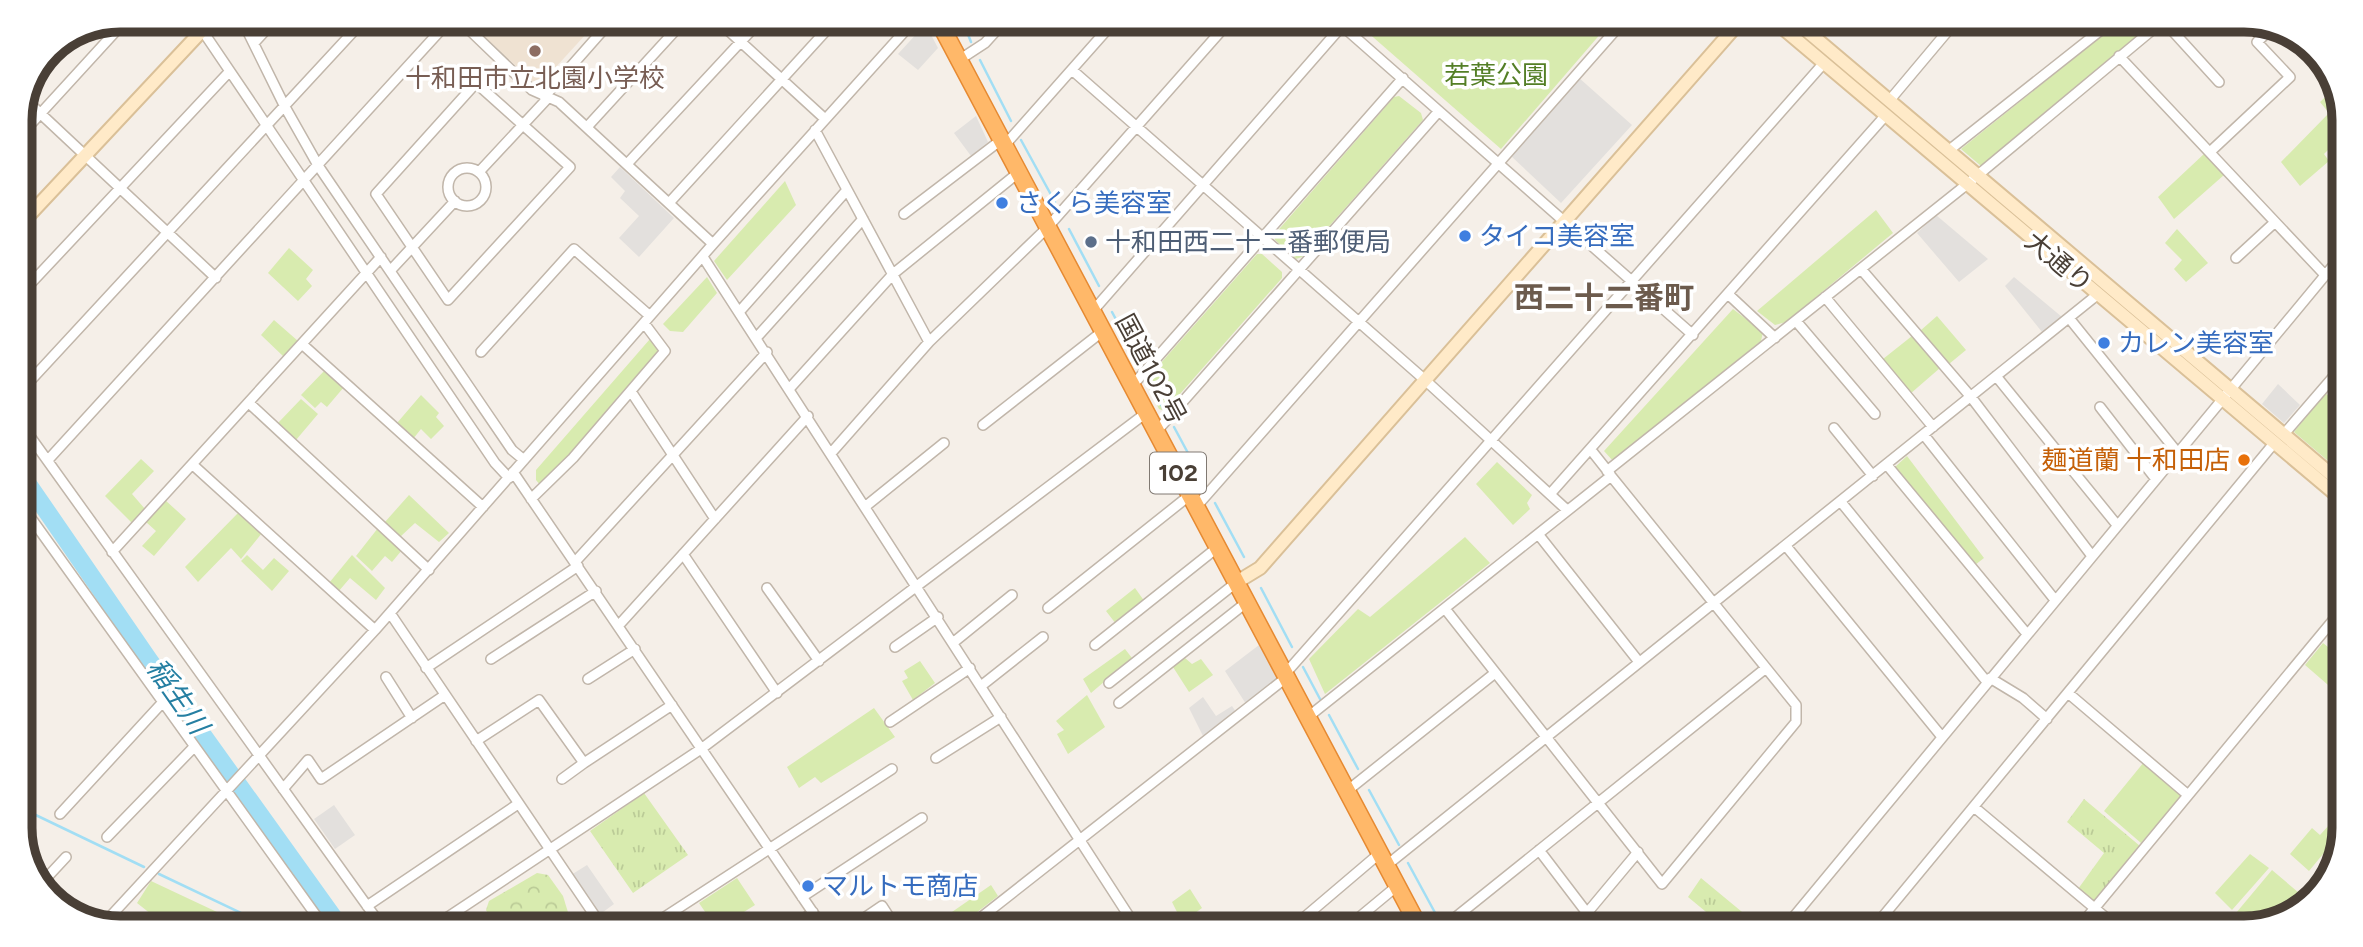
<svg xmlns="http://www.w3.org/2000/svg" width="2363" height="947" font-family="Figtree,'Noto Sans JP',sans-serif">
<defs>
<pattern id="grass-tufts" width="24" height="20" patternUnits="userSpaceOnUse" patternTransform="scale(1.75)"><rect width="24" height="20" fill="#d8ebaf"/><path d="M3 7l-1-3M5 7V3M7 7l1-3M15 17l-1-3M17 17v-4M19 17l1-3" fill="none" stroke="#bbcb97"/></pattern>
<pattern id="forest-crowns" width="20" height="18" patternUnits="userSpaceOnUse" patternTransform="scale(1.75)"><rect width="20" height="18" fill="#d8ebaf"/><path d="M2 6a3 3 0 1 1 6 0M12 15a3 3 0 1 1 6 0" fill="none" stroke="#bbcb97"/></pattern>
</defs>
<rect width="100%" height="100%" fill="#f5efe8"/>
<path fill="#efe2d2" d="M467,20l131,1 -54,59 -11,2z"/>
<path fill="url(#grass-tufts)" d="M644,793l44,62 -55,38 -43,-62z
M2084,799l56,47 -45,56 -17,-13 26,-36 -37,-31z
M1701,878l58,48h-36l-35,-29z"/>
<path fill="url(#forest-crowns)" d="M537,873l11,2 15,21 8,26h-79l-6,-12 3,-9z"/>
<path fill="#d8ebaf" d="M1358,24h251l-108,125z
M2114,26h35l-168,140 -20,-17z
M2334,89l10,24 -1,22 -19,19 5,7 -29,25 -19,-24 48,-49 -9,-11z
M1399,96l22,17 2,7 -121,137 -6,2 -21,-19 -1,-5 120,-138z
M2205,153l19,22 -50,44 -16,-22z
M785,181l11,24 -69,75 -13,-19z
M1876,210l17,23 -107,89 -11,3 -18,-14z
M2177,229l31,34 -22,19 -12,-13 8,-9 -17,-17z
M289,248l24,22 -7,9 6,7 -14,15 -30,-28z
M1257,254h5l20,18v6l-117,133 -6,-2 -14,-28z
M707,277l10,16 -34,39 -13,-1 -7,-7z
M1733,309l30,23 -2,9 -148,120 -9,-10z
M1937,316l29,34 -17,14 -29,-33z
M274,320l24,21 -14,16 -23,-22z
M1912,336l28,32 -30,26 -27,-35z
M650,339l5,4 3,9 -81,98 -37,35 -4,-5v-10z
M326,369l18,18 -17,20 -6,-5 -6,6 -14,-13z
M2325,393l16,13 -1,65 -46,-39z
M421,395l18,18 -3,4 8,9 -13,13 -10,-10 -8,10 -16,-16z
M301,399l17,15 -22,26 -18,-17z
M1907,456l77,102 -9,7 -80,-98z
M141,459l13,12 -22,23 13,15 -12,15 -28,-28z
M1497,462l35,33 -5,8 3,6 -17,16 -37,-41z
M409,495l40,38 -10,9 -24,-19 -15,14 -15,-15z
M165,500l21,19 -32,37 -12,-10 14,-15 -10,-9z
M239,512l23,21 -21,26 -10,-11 -33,34 -13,-15z
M378,528l24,22 -10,12 -7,-6 -13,15 -16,-15z
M1465,537l25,26 -165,131 -16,-35 49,-50 12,8z
M247,555l16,15 11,-12 15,13 -17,20 -31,-30z
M352,555l33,33 -9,12 -26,-22 -12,14 -9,-9z
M1135,588l10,14 -29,22 -10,-13z
M2323,643l15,12v32l-3,4 -30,-26z
M1125,649l7,9 -41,35 -8,-14z
M1185,658l7,6 9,-5 12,16 -24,17 -16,-25z
M920,661l15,22 -22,17 -11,-19 6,-3 -4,-7z
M1087,695l18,32 -37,27 -11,-20 7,-4 -8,-9z
M874,708l21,29 -74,46 -6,-6 -16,11 -12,-21z
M2144,762l39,33 -42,48 -37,-32z
M2330,824l7,5 -1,23 -8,-4 -19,23 -19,-17 22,-26 8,7z
M2250,854l19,14 -37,42 -17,-17z
M2272,870l33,28 -13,15 -42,13 -14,-13z
M737,878l18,27 -27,17h-16l-13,-19z
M151,881l66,31 -8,9 -55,-1 2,-2 -19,-15z
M991,885l7,11 -35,27h-27z
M1190,889l12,19 -22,16h-15l-2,-3 14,-9 -5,-10z"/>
<path fill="#e3e0dd" d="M928,29l10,19 -20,22 -20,-16 22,-24z
M1578,77l54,48 -71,78 -50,-47z
M976,116l12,26 -17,14 -17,-23z
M620,167l54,51 -35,39 -20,-19 20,-22 -19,-18 5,-7 -14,-14z
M1936,215l52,44 -29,23 -42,-49z
M2014,277l48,40 -20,15 -37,-46z
M2278,384l22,21 -16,18 -22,-19z
M1259,645l18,33 -31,26 -21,-33z
M1203,697l13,19 16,-10 4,6 -33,24 -14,-28z
M334,805l21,30 -20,14 -21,-30z
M587,865l27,39 -15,11 -28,-40z"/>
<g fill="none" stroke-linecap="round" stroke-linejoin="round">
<path stroke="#a2def4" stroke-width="2.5" d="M963,22l8,20
M980,60l31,61
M1021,140l34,62
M1069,229l30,57
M1112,312l28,52
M1151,386l12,22
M1174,427l29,54
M1215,503l29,54
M1261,588l31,59
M1303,667l17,32
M1329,715l29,54
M1369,790l30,55
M19,807l125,60
M1408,863l31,57
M159,874l99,47"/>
<path stroke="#a2def4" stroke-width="18" d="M19,471l130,189 187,261"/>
<defs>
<path id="street" d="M242,20l43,87 34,60 193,283 12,10
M459,20l73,70 27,12 154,142
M718,21l106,97
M1339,23l354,312
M2168,26l51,56
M202,30l293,433 14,15
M254,43l21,-23
M2119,56l206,219
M959,60l26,-17 19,-21
M1072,70l353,310 142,130
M476,83l94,84 -122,133 -72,-106z
M544,97l67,-76
M26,100l190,178
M1889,101l63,-75
M587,127l97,-106
M815,130l114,212
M19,137l108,-118
M1004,146l109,-123
M1948,151l158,-125
M2211,151l79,-74 -33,-35 16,-15
M627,164l133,-143
M448 187a19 19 0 1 1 38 0a19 19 0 1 1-38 0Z
M479,172l68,-73
M669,203l165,-181
M904,214l97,-74
M703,257l431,667
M2236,258l38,-35
M1861,269l110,128 121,159
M390,271l65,-70
M1729,295l46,43
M19,296l210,-224
M1825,297l108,130
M740,311l107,-121
M1092,312l250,-286
M2069,318l108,134
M1796,321l79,93
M757,337l106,-118
M302,344l181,163
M481,352l93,-103 76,67
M1996,376l121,149
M1132,386l271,-308
M790,388l103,-114 125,-101
M19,393l345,-373
M632,393l83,126
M250,404l179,166
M2100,407l55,71
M19,421l359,500
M983,425l120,-94
M1834,428l39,48
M1156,432l283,-321
M2284,434l57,-66
M1924,435l131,165
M1591,450l19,24
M832,452l97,-110 118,-114 181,-205
M48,460l402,-440
M193,465l182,165
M1887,465l140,169
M1607,471l359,-286 191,-159
M513,472l307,451
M1551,493l334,-377
M531,499l42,-41 92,-107 -21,-28
M1841,502l146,180
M866,506l78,-63
M23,507l297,414
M1196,507l425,-483
M1538,534l101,128
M1786,546l156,191
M112,552l269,-295
M683,554l94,139
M575,562l192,-210
M767,588l52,73
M1048,608l142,-113
M390,613l209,309
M619,625l189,-209
M954,642l58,-47
M1095,645l123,-98
M895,647l43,-30
M491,659l105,-68
M426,668l152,-102
M1285,674l538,-610
M386,677l26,41
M1990,678l33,20 24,21
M588,679l47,-30
M1109,683l128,-101
M981,686l62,-49
M2068,693l120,102
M1119,703l128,-101
M1308,717l303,-241 185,229v17l-134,162 -216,-274
M890,722l80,-54
M476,741l63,-41 45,63 88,-58
M936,758l65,-41
M562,779l22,-16
M283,789l25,-29 13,19 124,-84
M1347,791l148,-118
M1974,807l143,120
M60,814l102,-111
M107,837l87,-90
M1539,850l48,63
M1387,865l710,-570
M39,886l27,-29
M802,897l120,-79
M367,906l151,-102
M107,920l268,-290 338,-386 200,-222
M442,921l259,-172 445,-336
M1300,921l80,-68
M657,922l235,-153
M798,923l15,-11
M857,923l25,-17 11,17
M974,923l313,-246
M1118,924l11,-8
M1350,925l47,-39
M1446,925l320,-257
M1577,925l61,-73
M1786,926l556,-671
M1875,926l400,-484
M2079,927l260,-314"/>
<path id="secondary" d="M1779,25l561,473
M1800,25l540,457
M19,226l193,-206
M1237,582l23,-14 477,-543"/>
<path id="highway" d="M939,22l479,903"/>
</defs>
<use href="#street" stroke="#c1b6aa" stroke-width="12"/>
<use href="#secondary" stroke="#dac098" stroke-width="16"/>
<use href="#highway" stroke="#e68a32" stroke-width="19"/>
<use href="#street" stroke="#fff" stroke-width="9"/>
<use href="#secondary" stroke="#ffeac8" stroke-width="12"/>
<use href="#highway" stroke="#ffb869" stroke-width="16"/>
</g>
<circle fill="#8d6e63" stroke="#fff" stroke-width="2.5" cx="535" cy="51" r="7"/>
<g fill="#3f7fe0" stroke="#fff" stroke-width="2.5">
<circle cx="1002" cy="203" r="7"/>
<circle cx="1465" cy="236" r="7"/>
<circle cx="2104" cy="343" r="7"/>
<circle cx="808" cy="886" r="7"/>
</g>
<circle fill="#5c6f8a" stroke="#fff" stroke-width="2.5" cx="1091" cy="242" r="7"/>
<circle fill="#e8710a" stroke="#fff" stroke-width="2.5" cx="2244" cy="460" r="7"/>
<g text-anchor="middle" stroke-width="7" stroke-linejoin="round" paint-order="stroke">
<rect fill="#fff" stroke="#807972" stroke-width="2" x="1150" y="452.5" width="56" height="41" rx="5"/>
<g font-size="24" font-weight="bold" fill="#493f36">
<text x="1178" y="481">102</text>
</g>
<g font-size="26" fill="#547f26" stroke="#fff">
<text x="1496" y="84">若葉公園</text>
</g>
<g font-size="26" fill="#785e54" stroke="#fff">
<text x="535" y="87">十和田市立北園小学校</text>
</g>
<g font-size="26" fill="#366cbe" stroke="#fff" text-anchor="start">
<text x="1016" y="212">さくら美容室</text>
<text x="1479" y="245">タイコ美容室</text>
<text x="2118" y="352">カレン美容室</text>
<text x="822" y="895">マルトモ商店</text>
</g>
<g font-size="26" fill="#4e5e75" stroke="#fff" text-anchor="start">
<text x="1105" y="251">十和田西二十二番郵便局</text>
</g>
<g font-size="26" fill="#493f36" stroke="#fff">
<text transform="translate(2059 262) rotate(40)" y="9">大通り</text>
<text transform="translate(1151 369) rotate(62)" y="9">国道102号</text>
</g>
<g font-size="26" fill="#c56008" stroke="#fff" text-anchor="end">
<text x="2230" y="469">麺道蘭 十和田店</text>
</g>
<g font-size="28" font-style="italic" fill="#257fa2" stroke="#fff">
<text transform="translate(178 696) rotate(55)" y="10">稲生川</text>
</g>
<g font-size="30" font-weight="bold" fill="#6c5b4d" stroke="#fff">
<text x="1604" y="308">西二十二番町</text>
</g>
</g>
<path d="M0 0H2363V947H0ZM120 32H2244A88 88 0 0 1 2332 120V828A88 88 0 0 1 2244 916H120A88 88 0 0 1 32 828V120A88 88 0 0 1 120 32Z" fill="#fff" fill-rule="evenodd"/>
<path fill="none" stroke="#493f36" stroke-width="9" d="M120 32H2244A88 88 0 0 1 2332 120V828A88 88 0 0 1 2244 916H120A88 88 0 0 1 32 828V120A88 88 0 0 1 120 32Z"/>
</svg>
